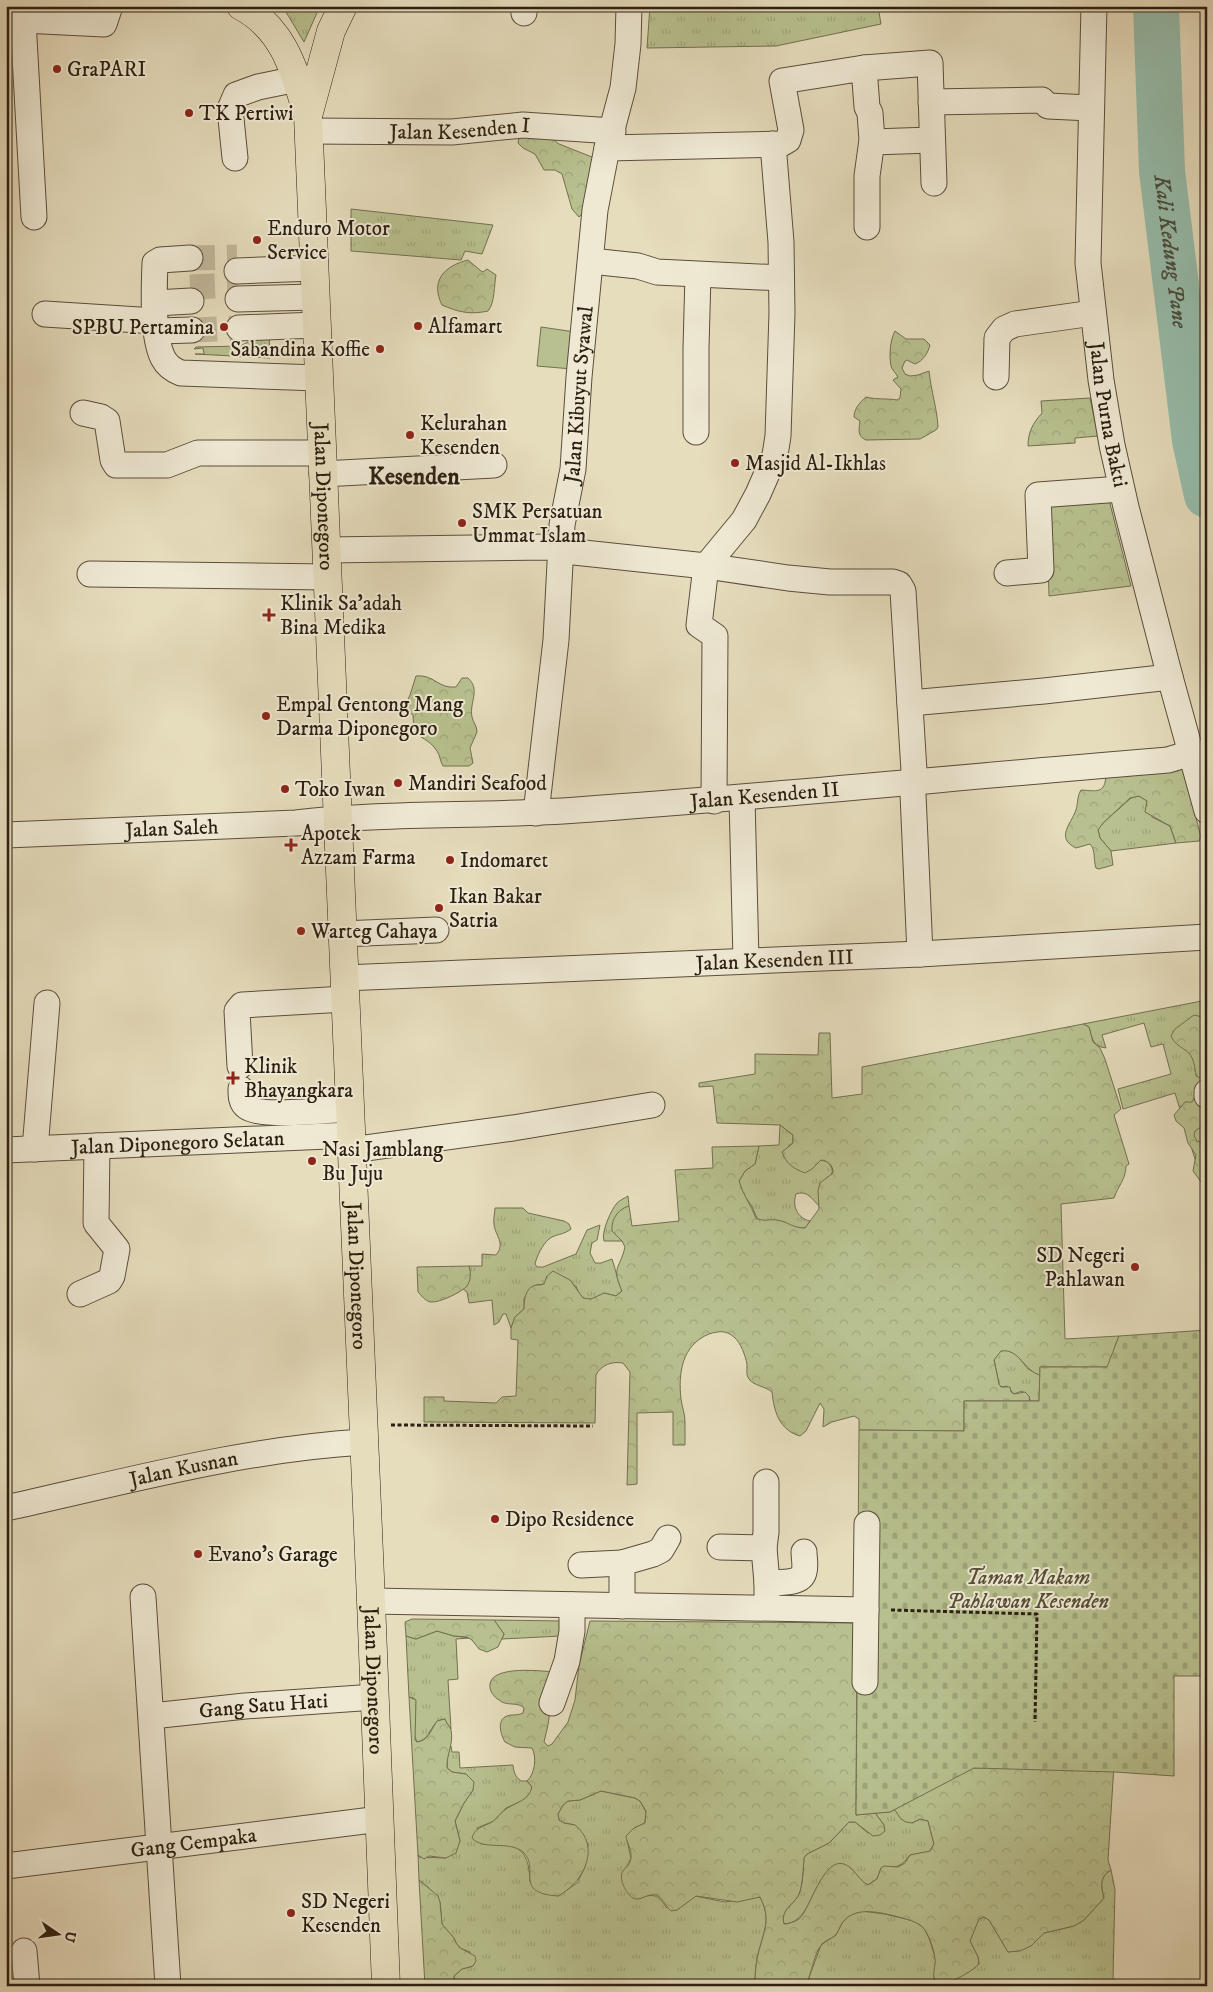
<svg xmlns="http://www.w3.org/2000/svg" width="1213" height="1992" font-family="'IM FELL DW Pica',serif">
<defs>
<pattern id="grass-tufts" width="24" height="20" patternUnits="userSpaceOnUse" patternTransform="scale(1.25)"><rect width="24" height="20" fill="#b8c08f"/><path d="M3 7l-1-3M5 7V3M7 7l1-3M15 17l-1-3M17 17v-4M19 17l1-3" fill="none" stroke="#9ea57a"/></pattern>
<pattern id="forest-crowns" width="20" height="18" patternUnits="userSpaceOnUse" patternTransform="scale(1.25)"><rect width="20" height="18" fill="#b8c08f"/><path d="M2 6a3 3 0 1 1 6 0M12 15a3 3 0 1 1 6 0" fill="none" stroke="#9ea57a"/></pattern>
<pattern id="cemetery-stones" width="16" height="16" patternUnits="userSpaceOnUse" patternTransform="scale(1.25)"><rect width="16" height="16" fill="#b8c08f"/><path d="M2 7V4a2 2 0 0 1 4 0v3zM10 15v-3a2 2 0 0 1 4 0v3z" fill="#9ea57a"/></pattern>
</defs>
<rect width="100%" height="100%" fill="#e6ddbd"/>
<filter id="stains"><feTurbulence type="fractalNoise" baseFrequency=".004" numOctaves="4"/><feColorMatrix values="0 0 0 0 .2 0 0 0 0 .09 0 0 0 0 .02 0 0 0 .5 -.17"/></filter>
<radialGradient id="worn" r=".72"><stop offset=".6" stop-color="#630" stop-opacity="0"/><stop offset="1" stop-color="#630" stop-opacity=".3"/></radialGradient>
<path fill="url(#grass-tufts)" stroke="#727050" d="M286,6h34l-16,36 -21,-35z
M650,6h228l3,18 -105,22 -129,2z
M351,209l142,16 -11,29 -17,-3 -4,9 -110,-9z
M269,332l1,26 -75,-4h9l-1,-6 -9,1 2,-2 44,-1z
M1139,796l8,5 5,16 18,9 6,17 -65,8 -11,-13 -2,-8 5,-7 28,-25z
M1207,1000v189h-3l-29,-96 -52,16 -5,-20 53,-15 -8,-30 -12,3 -7,-24 -42,12 4,13c-13,-1 -14,-10 -17,-21l-6,-3z
M780,1125l13,10v8l-5,3 24,23 9,-9 7,2 5,8 -2,5c-14,8 -13,16 -12,31 -7,-7 -12,-16 -23,-12 -4,12 1,24 14,27l-5,7h-11l-10,-6 -26,-2 -7,-15 -9,-13 -3,-11 6,-10 10,-7 4,-18 20,-1z
M628,1196l1,10 -2,1 -15,24 10,10h-18c-3,-9 7,-31 13,-38 3,-3 8,-5 11,-7z
M495,1208h28l5,5 36,8 5,3 2,5c-7,6 -16,5 -22,10 -7,6 -12,17 -14,25l2,3h6l33,-13 11,-24 13,-5 -3,15 -5,3 -2,10 5,10h6l11,-4c4,11 5,21 10,32l-6,5 -12,-3c-13,9 -22,10 -28,-7l-29,-10 -2,8 -9,1 -12,13v11l-9,8 -4,11 -5,-14h-3l-4,8 -5,3 -2,-25 -23,3 -2,-11 -4,-3c6,-6 8,-14 6,-23h13v-12l14,1c10,-12 -1,-19 -2,-31 -1,-5 1,-11 1,-16z
M1007,1350l10,5 11,14 12,6 -1,26h-9l-1,-5 -7,-5 -8,3 -7,-8 -6,1 -2,-3 -5,-25 7,-8z
M494,1620l67,1v15l-59,3 2,-5z
M437,1631l17,5 16,2 -14,1 2,40 -10,1 3,49 -7,-10c-14,1 -12,21 -27,23 -7,-13 2,-30 -3,-44l-5,-1 -3,-61 10,3z
M451,1746l1,6h7l1,16 53,-3c1,8 2,11 8,16h6l5,6 -1,6 -9,8 -16,7 -12,13 -17,7 4,16c34,-1 48,1 49,38l28,14 19,-13 8,-16 3,-23 -13,-19 -11,-2 -5,-3 -1,-6 5,-9 5,-4 12,-1 21,-9 34,7 5,3 6,11 -1,11 -11,5 -7,13 4,17 -5,10 12,31c14,-6 20,-5 28,8l11,3 18,-14 30,6 35,-5c10,20 6,29 0,50 -4,13 -5,25 -5,39h-301v-10l8,-7 11,-3 -3,-14 -10,-4 -4,-5 -2,-5 -12,-13 -2,-23 -11,-14 -10,-8 -1,-25 1,2 27,1 14,-17 -5,-20 9,-18 9,-13 -7,-16 -14,-2 -5,-4 1,-17z
M896,1809l16,14 8,-4 8,2 6,23 -5,8 -19,3c-8,12 -15,13 -29,13l-4,11 -9,6 -6,-3 -11,-14c-7,3 -29,11 -32,16 -10,15 -14,39 -35,40 -4,-15 10,-19 15,-30 4,-10 4,-25 5,-36l3,-4 22,-11 20,-21h6l13,11 16,-8 -9,-12 15,-1z
M1111,1870l4,20 -2,88 7,8h-226l-2,-4 -15,-2 -2,6h-67l-1,-3 14,-38 15,-10 6,-12 8,-8 12,-4 23,3 29,7 10,7 5,10 7,22 -2,17 2,5 6,2 33,-16 4,-4 -1,-7 -8,-16 8,-22 6,-2 5,3 19,32 23,-6 13,-13 30,-7 10,-6 20,-22c-3,-11 -5,-21 7,-28z"/>
<path fill="url(#forest-crowns)" stroke="#727050" d="M548,135l11,9 33,13 4,3 -9,49 -8,8 -7,-8 -10,-35 -7,-4h-11l-9,-16 -12,-6 -5,-5 1,-6z
M468,260l13,11 2,1 4,-3 9,6c-2,10 -1,28 -8,36 -18,4 -30,1 -46,-6 -12,-24 2,-39 26,-45z
M895,331l11,8h18l6,6c-2,8 -7,16 -15,19l-8,-4 -2,1 -3,7 3,6 5,2 8,-1 11,-4c2,20 8,37 9,56l-2,3 -16,9 -54,1c-9,-4 -7,-10 -6,-19l-6,-4c0,-8 6,-15 12,-20 12,3 19,1 31,3l3,-2 1,-9 -8,-9 5,-3c-2,-4 -6,-7 -7,-11 -2,-10 -1,-26 4,-35z
M1090,398l8,38 -23,2v5l-47,3c0,-14 5,-23 14,-33l-1,-12z
M1107,492l24,94 -82,10 -3,-99z
M416,676c18,-2 22,13 40,11l6,-9h6c13,12 1,24 4,39 1,5 5,9 5,15l-7,16 3,15 -4,3h-26c-3,-5 -3,-11 -6,-15 -12,-18 -23,-8 -24,-36l-9,-7 6,-13z
M1183,769l18,68 -2,4 -23,2 -6,-17 -25,-14 2,-11 -8,-5 -9,2 -27,25 -5,7 2,8 11,13 2,14 -14,4 -3,-1c-3,-8 0,-18 -6,-24l-14,4c-21,-10 -5,-24 0,-38 2,-6 1,-14 5,-20 16,1 24,4 25,-15z
M1194,1015l13,3v63l-11,-5c-1,-8 -2,-17 -7,-23 -7,-6 -14,-8 -18,-17l4,-7z
M1083,1024l6,3 4,15 7,6 5,11 16,50 -7,6 15,49 -3,2c0,13 -8,20 -12,32l-53,6 4,135 54,-3 -11,31h-68v8c-16,-4 -21,-27 -39,-24l-7,9 5,24 2,3h9l1,5 3,2 11,-2 4,4 1,5h-66v30l-105,-1v-11l-5,-3 -22,6 -9,5 1,-18 -4,-6 -14,28 -6,5c-21,-6 -26,-25 -28,-44 -7,-6 -18,-6 -23,-13 -3,-4 -2,-9 -2,-15 -2,-9 -6,-21 -13,-27 -8,-7 -15,-6 -25,-3 -27,11 -31,39 -28,65 1,8 4,15 4,23 0,7 0,15 0,23h-12v-33l-36,1v71l-10,1 3,-113 -7,-9c-11,-2 -22,2 -27,12l-1,48 -171,-1v-25h20v4l52,2 6,-6 14,-1 2,-56 -7,-1v-11l4,-11 9,-8c0,-8 1,-22 12,-24 3,0 6,0 8,-1l3,-8 6,-5 17,9 13,18 8,1 13,-6 12,3 6,-5c-11,-25 -2,-22 3,-44l-3,-6 -10,-10c-1,-12 6,-22 17,-25l3,20 47,-5 -4,-51 38,-2 -1,-21 47,-1 -4,18 -10,7 -6,10c4,14 12,24 17,37 7,4 14,1 21,2 12,2 15,8 28,8l14,-19 -1,-18 2,-8 13,-10c1,-7 -6,-13 -12,-13l-9,9 -7,4c-12,-5 -18,-8 -23,-21l11,-9v-8l-13,-10 -63,-2 -4,-37 -14,1v-4l56,-9v-20l63,1 1,-22h11l2,65 30,-4v-27z
M1207,1090v33l-12,8 -1,5 3,5 10,2v47l-14,-19 3,-16 -8,-12 -4,-15 -8,-7 -2,-6 11,-13h7l4,-8z
M469,1266c2,7 2,14 -2,20 -5,6 -28,17 -36,16 -6,-1 -9,-6 -13,-10l-1,-25z
M412,1619l82,1 10,14 -6,13 -11,5 -8,-3 -7,-9 -5,-3 -13,-1 -17,-5 -21,8 -10,-3 -1,-14z
M590,1621l267,2 -1,192 19,-2 9,12 1,6 -5,4 -7,1 -18,-14h-6l-20,21 -22,11 -3,4c-1,11 -1,26 -5,36 -5,11 -19,15 -15,30 5,0 10,-2 15,-5 11,-9 24,-62 45,-55 11,4 14,16 24,21l9,-6 4,-11 3,-2 14,1 7,-4 5,-8 20,-4 4,-7 -6,-23 -8,-2 -8,4 -6,-1 -5,-3 -9,-13 1,-36 221,-5 -6,95 3,10c-12,7 -10,17 -7,28l-20,22 -10,6 -30,7 -13,13 -11,5 -12,1 -19,-32 -5,-3 -5,2 -9,22 8,16 1,7c-6,7 -36,25 -43,17 -5,-5 0,-15 -1,-22 -1,-9 -5,-21 -10,-29 -6,-9 -20,-11 -30,-14 -18,-4 -40,-10 -53,7 -2,3 -3,7 -5,10 -3,5 -11,7 -15,11 -7,8 -11,29 -15,39l1,3h-53c0,-14 1,-26 5,-39 6,-21 10,-30 0,-50l-23,5 -41,-6 -19,14 -6,1c-6,-5 -9,-15 -16,-16 -8,-2 -15,7 -22,3 -7,-4 -15,-20 -10,-27 3,-4 7,-6 8,-13 1,-7 -4,-15 -5,-22l8,-8 11,-5 1,-12 -6,-10 -5,-3 -34,-7 -21,9 -12,1 -5,4 -5,9 1,6 5,3 11,2c27,22 8,58 -17,71 -46,-3 -17,-27 -35,-44 -14,-12 -40,-1 -51,-14 3,-11 11,-11 20,-16 5,-3 9,-10 14,-13 10,-7 23,-8 26,-22l-5,-6c8,-7 10,-24 5,-33l-17,-1 -10,-5c-4,-7 -9,-22 2,-26 5,-2 10,0 16,-3l1,-5c-7,-7 -17,-1 -25,-8 -5,-3 -10,-9 -9,-16 3,-19 51,-13 65,-12l-7,53 -4,17 4,4 4,-2 16,-22 7,-22 4,-35z
M409,1697l7,3 -1,40 2,2c11,-1 14,-12 20,-21l8,-2c1,4 5,8 6,11 3,14 -5,25 -4,38l5,4 14,2 8,8 -1,8 -9,13 -9,18 5,20 -4,12 -10,5 -17,-2 -5,3 -6,-4z
M419,1880l19,16 2,6 2,22 12,14 2,5 4,5 15,8 1,5 -3,5 -11,3 -8,7v10h-29z"/>
<path fill="url(#cemetery-stones)" stroke="#727050" d="M1207,1330v346h-33v100l-59,-4 -141,-4 -84,44 -34,3 3,-385 105,1v-30h75l1,-34h67l12,-31z"/>
<path fill="#b8c08f" stroke="#727050" d="M541,327l34,5 -3,37 -35,-3z"/>
<g fill="none" stroke-linecap="round" stroke-linejoin="round">
<path stroke="#97bdac" stroke-width="46" id="s1" d="M1156,6l6,165 33,269 12,55"/>
<path stroke="#c1b79b" stroke-width="25" stroke-dasharray="25 12" stroke-linecap="butt" d="M190,258l47,-1
M190,287l48,-2
M192,330l47,-2"/>
<defs>
<g id="minor">
<path d="M25,6l-2,14 11,197"/>
<path d="M523,6l1,7"/>
<path id="s2" d="M1094,6l-6,257 13,117 11,65 14,62 44,170 37,134"/>
<path d="M23,20l81,4 6,-18"/>
<path d="M864,68l66,-5 4,120"/>
<path d="M931,102l111,-2 6,6 43,2"/>
<path id="s3" d="M308,131l144,1 71,-7 90,6"/>
<path d="M872,142l60,-2"/>
<path d="M607,148l174,-4 7,-4 3,-10 -9,-49 82,-13 3,39 3,6 2,27 -5,36v51"/>
<path d="M235,158l-5,-49 6,-14 22,-8 39,-8"/>
<path d="M190,258l-30,2 -5,3c-1,25 -3,73 8,95 4,8 10,12 18,15l137,5"/>
<path d="M591,261l47,5 19,6 124,6"/>
<path d="M237,271l77,-3"/>
<path d="M238,299l77,-2"/>
<path d="M155,303l36,-2"/>
<path d="M45,314l110,7"/>
<path d="M239,328l77,-3"/>
<path d="M157,331l35,-1"/>
<path d="M996,377l1,-39 7,-9 11,-5 78,-11"/>
<path d="M83,413l18,4 6,4 6,39 3,5h51l31,-12h123"/>
<path d="M696,432v-84l2,-73"/>
<path d="M322,474l172,-9"/>
<path d="M326,550l226,-3 22,5 132,14 82,12 42,4h63l6,2 4,7 11,180 -1,23 7,160"/>
<path d="M1007,573l34,-3 -3,-75 83,-6"/>
<path d="M90,574l237,3"/>
<path d="M910,703l134,-12 126,-14"/>
<path d="M742,798l4,162"/>
<path d="M714,801l1,-165 -16,-11 7,-59 38,-46 14,-26 17,-39 3,-19 4,-123 -1,-71 -8,-98"/>
<path id="s4" d="M536,813l20,-173 6,-115 11,-56 6,-92 16,-167 12,-62 16,-60 5,-44 1,-38"/>
<path id="s5" d="M6,835l290,-12c93,-11 187,-6 281,-13 197,-14 394,-34 591,-50l23,-7"/>
<path d="M342,934l94,-4"/>
<path id="s6" d="M344,978l576,-24 287,-17"/>
<path d="M240,1066l-3,-55 5,-6 103,-6"/>
<path d="M241,1089c0,7 0,14 6,18 14,11 83,3 103,2"/>
<path d="M1207,1092v4"/>
<path d="M35,1149l12,-146"/>
<path id="s7" d="M6,1150l345,-15"/>
<path d="M351,1150l162,-22 139,-23"/>
<path d="M80,1294l29,-13 3,-5 5,-27 -21,-26 1,-77"/>
<path d="M766,1482v50l-2,16 3,35"/>
<path id="s8" d="M6,1508c118,-26 237,-59 358,-66"/>
<path d="M720,1547l44,1"/>
<path d="M581,1565l41,-2"/>
<path d="M143,1597l25,389"/>
<path d="M767,1598v-15c10,-1 34,2 37,-11 2,-6 0,-14 0,-20"/>
<path d="M371,1601l495,9"/>
<path d="M622,1606v-43l31,-9 8,-4 7,-12"/>
<path d="M865,1682l2,-158"/>
<path d="M552,1703l15,-42 5,-30v-26"/>
<path id="s9" d="M152,1716l93,-10 130,-9"/>
<path id="s10" d="M6,1866l374,-47"/>
<path d="M24,1951l3,35"/>
</g>
<g id="highway">
<path id="s11" d="M241,6c44,23 54,67 67,110l63,1485 15,385"/>
<path d="M308,116l23,-85 12,-25"/>
</g>
</defs>
<use href="#minor" stroke="#5a4e3c" stroke-width="27"/>
<use href="#highway" stroke="#2b1f11" stroke-width="29"/>
<path stroke="#2b1f11" stroke-width="3" stroke-dasharray="4 2.5" stroke-linecap="butt" d="M391,1425l202,1
M891,1610l146,4 -2,108"/>
<use href="#minor" stroke="#efe9d4" stroke-width="25"/>
<use href="#highway" stroke="#e6ddbd" stroke-width="28"/>
</g>
<g fill="#8f2418" stroke="#efe9d4" stroke-width="2">
<circle cx="57" cy="69" r="5"/>
<circle cx="189" cy="113" r="5"/>
<circle cx="257" cy="240" r="5"/>
<circle cx="418" cy="326" r="5"/>
<circle cx="224" cy="327" r="5"/>
<circle cx="380" cy="349" r="5"/>
<circle cx="410" cy="435" r="5"/>
<circle cx="735" cy="463" r="5"/>
<circle cx="462" cy="523" r="5"/>
<path d="M266.5 607.5h5v5h5v5h-5v5h-5v-5h-5v-5h5z"/>
<circle cx="266" cy="716" r="5"/>
<circle cx="398" cy="783" r="5"/>
<circle cx="285" cy="789" r="5"/>
<path d="M288.5 837.5h5v5h5v5h-5v5h-5v-5h-5v-5h5z"/>
<circle cx="450" cy="860" r="5"/>
<circle cx="439" cy="908" r="5"/>
<circle cx="301" cy="931" r="5"/>
<path d="M230.5 1070.5h5v5h5v5h-5v5h-5v-5h-5v-5h5z"/>
<circle cx="312" cy="1161" r="5"/>
<circle cx="1135" cy="1267" r="5"/>
<circle cx="495" cy="1519" r="5"/>
<circle cx="198" cy="1554" r="5"/>
<circle cx="291" cy="1913" r="5"/>
</g>
<g text-anchor="middle" stroke-width="4" stroke-linejoin="round" paint-order="stroke">
<g font-size="21" fill="#2b1f11" stroke="#efe9d4" text-anchor="start">
<text x="67" y="76">GraPARI</text>
<text x="199" y="120">TK Pertiwi</text>
<text x="267" y="235">Enduro Motor<tspan x="267" dy="24">Service</tspan></text>
<text x="428" y="333">Alfamart</text>
<text x="214" y="334" text-anchor="end">SPBU Pertamina</text>
<text x="370" y="356" text-anchor="end">Sabandina Koffie</text>
<text x="420" y="430">Kelurahan<tspan x="420" dy="24">Kesenden</tspan></text>
<text x="745" y="470">Masjid Al-Ikhlas</text>
<text x="472" y="518">SMK Persatuan<tspan x="472" dy="24">Ummat Islam</tspan></text>
<text x="280" y="610">Klinik Sa'adah<tspan x="280" dy="24">Bina Medika</tspan></text>
<text x="276" y="711">Empal Gentong Mang<tspan x="276" dy="24">Darma Diponegoro</tspan></text>
<text x="408" y="790">Mandiri Seafood</text>
<text x="295" y="796">Toko Iwan</text>
<text x="301" y="840">Apotek<tspan x="301" dy="24">Azzam Farma</tspan></text>
<text x="460" y="867">Indomaret</text>
<text x="449" y="903">Ikan Bakar<tspan x="449" dy="24">Satria</tspan></text>
<text x="311" y="938">Warteg Cahaya</text>
<text x="244" y="1073">Klinik<tspan x="244" dy="24">Bhayangkara</tspan></text>
<text x="322" y="1156">Nasi Jamblang<tspan x="322" dy="24">Bu Juju</tspan></text>
<text x="1125" y="1262" text-anchor="end">SD Negeri<tspan x="1125" dy="24">Pahlawan</tspan></text>
<text x="505" y="1526">Dipo Residence</text>
<text x="208" y="1561">Evano's Garage</text>
<text x="301" y="1908">SD Negeri<tspan x="301" dy="24">Kesenden</tspan></text>
</g>
<g font-size="21" fill="#2b1f11" stroke="#efe9d4">
<text dy="7" stroke="none"><textPath href="#s3" startOffset="152">Jalan Kesenden I</textPath></text>
<text dy="7" stroke="none"><textPath href="#s4" startOffset="421">Jalan Kibuyut Syawal</textPath></text>
<text dy="7" stroke="none"><textPath href="#s2" startOffset="410">Jalan Purna Bakti</textPath></text>
<text dy="7" stroke="none"><textPath href="#s11" startOffset="514">Jalan Diponegoro</textPath></text>
<text dy="7" stroke="none"><textPath href="#s5" startOffset="760">Jalan Kesenden II</textPath></text>
<text dy="7" stroke="none"><textPath href="#s5" startOffset="166">Jalan Saleh</textPath></text>
<text dy="7" stroke="none"><textPath href="#s6" startOffset="431">Jalan Kesenden III</textPath></text>
<text dy="7" stroke="none"><textPath href="#s7" startOffset="172">Jalan Diponegoro Selatan</textPath></text>
<text dy="7" stroke="none"><textPath href="#s11" startOffset="1294">Jalan Diponegoro</textPath></text>
<text dy="7" stroke="none"><textPath href="#s8" startOffset="182">Jalan Kusnan</textPath></text>
<text dy="7" stroke="none"><textPath href="#s11" startOffset="1699">Jalan Diponegoro</textPath></text>
<text dy="7" stroke="none"><textPath href="#s9" startOffset="112">Gang Satu Hati</textPath></text>
<text dy="7" stroke="none"><textPath href="#s10" startOffset="189">Gang Cempaka</textPath></text>
</g>
<g font-size="21" font-style="italic" fill="#554f37" stroke="#efe9d4">
<text x="1028" y="1584">Taman Makam<tspan x="1028" dy="24">Pahlawan Kesenden</tspan></text>
</g>
<g font-size="22" font-style="italic" fill="#4b4e40" stroke="#efe9d4">
<text dy="8" stroke="none"><textPath href="#s1" startOffset="246">Kali Kedung Pane</textPath></text>
</g>
<g font-size="24" font-weight="bold" fill="#2b1f11" stroke="#efe9d4">
<text x="414" y="484">Kesenden</text>
</g>
</g>
<rect width="1213" height="1992" fill="none" stroke="#e6ddbd" stroke-width="25"/>
<rect x="8" y="8" width="1198" height="1977" fill="none" stroke="#2b1f11" stroke-width="2.5"/>
<rect x="12" y="12" width="1188" height="1967" fill="none" stroke="#2b1f11"/>
<g transform="translate(58 1934) rotate(103)" stroke="#efe9d4" stroke-width="4" paint-order="stroke">
<path d="M0-4L9 19L0 12L-9 19Z" fill="#2b1f11"/>
<text y="-8" font-size="14" font-weight="bold" text-anchor="middle" fill="#2b1f11">U</text>
</g>
<rect width="100%" height="100%" filter="url(#stains)"/>
<rect width="100%" height="100%" fill="url(#worn)"/>
</svg>
